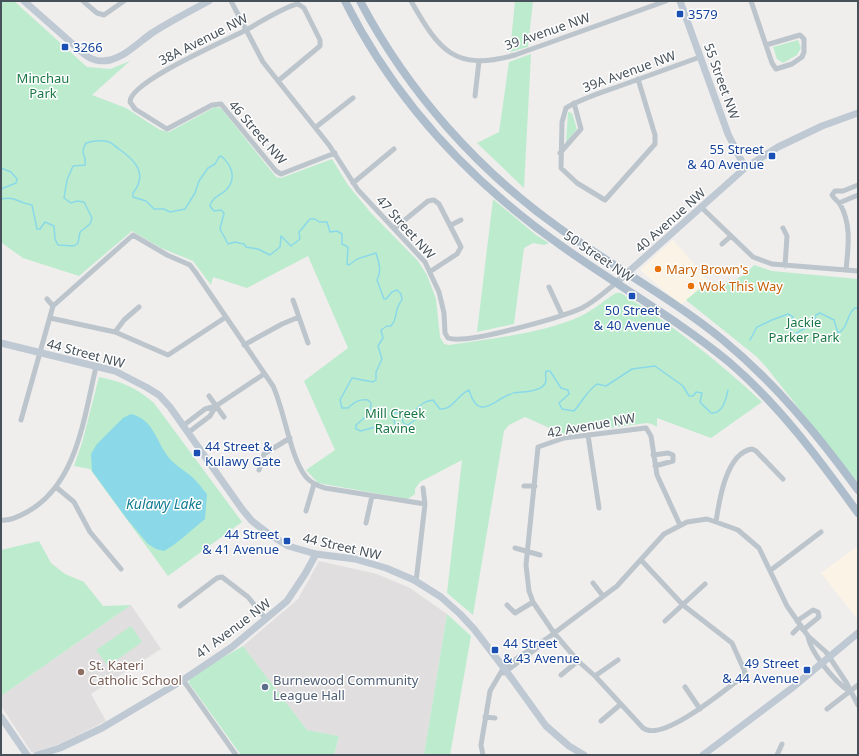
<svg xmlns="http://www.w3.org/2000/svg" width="859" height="756" font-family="'Noto Sans',sans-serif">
<rect width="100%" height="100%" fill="#f0eded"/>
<path fill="#fbf4e6" d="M673,240l36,41 -28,24 -41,-35z
M858,546v74l-37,-47z"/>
<path fill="#e1dedf" d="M319,561l58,13 33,14 37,26 -23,141h-90l5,-19 -32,-6 -64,-84 55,-47z
M131,605l30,44 -70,45 15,27 -46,23 -28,9 -31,-47v-10z"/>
<path fill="#bceccd" d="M1,1h13l73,66 23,2 20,-8 -38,34 34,13 34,22 9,2 46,-25 6,1 55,69 5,1 51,-19 16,26 23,28 47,48 9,14 9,24 4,38 4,7 5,1c40,-6 96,-12 132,-29 13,-6 23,-16 35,-23h5c52,32 97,68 141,109l-51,36 -54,-20v9l-5,-3 -5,-1 -84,11 -38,-17 -16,8 -5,6 -31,184 -26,-22 15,-133 -42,22 -5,7v5l-7,5 -90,-16 -12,-13 29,-20 -31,-69 44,-33 -40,-92 -61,32 -34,-11 -2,8 -18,-24 -32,-13 -29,-17 -53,45 -56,-18 -21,-15z
M515,1h18l-5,46 -18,5z
M798,40l3,8 -4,7 -14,8 -6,-4 -4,-12z
M531,54l-7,134 -47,-45 22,-11 10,-70z
M568,112l4,1 5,16 -11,14z
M493,199l43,36 13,8 -5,2 -11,-2 -9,5 -10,76 -37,8z
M754,265l18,6 86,8v204l-91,-115 -10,-11 -71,-57 23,-19c18,6 33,-2 45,-16z
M99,377c22,4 38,11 55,26l88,119 -74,54 -78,-107 -16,-3 8,-23z
M39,541l12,22 14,11 19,8 19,24 28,-1 -130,91v-146z
M447,614l24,22 -21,119h-26z
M131,626l11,16 -34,24 -12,-16z
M243,646l64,84 32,6 -5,19h-93l-52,-72v-6z"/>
<path fill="#8bd8e8" d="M131,414c25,6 25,32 42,48 7,7 18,12 24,20 4,4 6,8 10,12l-2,25c-14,11 -25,23 -41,32l-8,-2 -8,-5 -21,-25 -35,-48 -1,-17 6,-10 26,-26z"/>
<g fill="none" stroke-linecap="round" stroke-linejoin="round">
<path stroke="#8bd8e8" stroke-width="1.5" d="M1,168l10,4 6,7 -1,4 -15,6
M1,199c15,-3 17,4 31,6l5,24h3l5,-7 9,4 1,13 3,6 16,1 4,-3 2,-11 10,-8 2,-6 -8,-16 -7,-1 -6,2 -7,-5 3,-18 6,-14 12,-1c2,-11 -6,-10 1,-22 7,-2 16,-3 23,-1 3,1 7,5 10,7 17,12 29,25 14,44v4l13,4 8,8h10l6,3 15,-3 10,-16 4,-12 9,-13 7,-4 4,-7 2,-1c11,9 16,23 5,34 -6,6 -14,7 -16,16l4,5 7,-1 3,3 -4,16 8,15 7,-2 9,2 2,3 12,2 12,6 10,-8 1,-11 10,10 9,-7 -1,-7 11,-13h5l4,3h8l3,10 7,-1 5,3v10l6,3 -1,17 2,1 8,-6 19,-6c3,10 6,18 1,27l7,19h2l6,-7 5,-2 4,4 1,6c-9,10 -3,17 -11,26h-4l-6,4 2,8 -5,8 4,13 -6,13v8l-3,2 -21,-4 -12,22 2,8h6c6,-6 11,-9 20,-8l3,3 -1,10 -14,12v4l5,2 14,-4 19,6 3,-3 -5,-15 4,-3 4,2 4,10 4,1 8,-6 -2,-7c6,-7 10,-11 19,-12l7,9c13,1 18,-15 29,-19 10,33 25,9 42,4
M750,340l7,-13 15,-7 16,-6 5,3 -4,7 4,11 21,-12 2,-8 4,-2 14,7 4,13c12,-6 8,-23 20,-26
M513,393c9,-1 31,-1 33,-12 0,-4 -1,-6 0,-10h4l11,17 7,2 1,4 -10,9 3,6 12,2c8,-9 13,-20 23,-27l9,2 26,-17 23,-3 28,20 6,10h4l3,-4 6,1 -2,9 11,11c12,1 15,-14 17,-23"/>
<path stroke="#bcc5cc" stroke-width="5" d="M83,1l14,12 7,2 20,-14
M231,1l32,61 66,83 29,45 67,72 14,30 5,21 1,20 3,5c18,7 114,-21 134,-30 12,-6 23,-16 34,-25
M411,1c28,49 43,71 104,54l151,-54
M751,1l21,62 4,6 16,-5 10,-7 2,-5v-13l-4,-4 -34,10
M638,79l17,56v9l-50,56 -28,-17 -16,-15 1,-46 4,-14c15,-9 34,-15 51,-21 27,-10 55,-20 83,-30
M278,81l42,-35v-6l-16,-32 -6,-4c-13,2 -39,19 -52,26 -19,10 -117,52 -116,72l5,7 32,20 45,-24 9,-1 55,67 5,3 54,-21
M475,96l4,-35
M316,127l37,-29
M560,153l21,-24 -7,-26
M353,183l41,-34
M839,203l19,-8
M701,207l52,50 19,7 86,7
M451,225l10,-5
M395,228l33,-27 6,-1 5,4 22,43 -4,7 -26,17
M783,228l4,8 -2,30
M722,244l9,-8
M846,270c2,-22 6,-45 -6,-66 -2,-3 -6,-5 -8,-9l3,-4h8l15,-6
M549,287l13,28
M47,299l6,7
M293,300l15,43
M50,318l65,14 53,23 58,-38
M115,332l9,-12 15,-13
M244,345l38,-21 17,-7
M209,396l15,21
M21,420l32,-114 80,-71 34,20 23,10 6,8 77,113c12,26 17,71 33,91 5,6 12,9 19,11l100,16
M184,425l21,-16 11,-3 48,-32
M189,432l21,-16 6,-10
M588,435l11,73
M653,455l15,-2 5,2v6l-18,5
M259,470l5,-16 26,-16
M524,486h11
M56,487l18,15 16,30 31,37
M306,511l8,-27
M1,520c8,1 19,-4 26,-8 50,-27 57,-95 69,-145
M716,522l22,8 21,18 28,58 21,30 18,16 20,30 12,23
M366,523l6,-27
M515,548l25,7
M641,560l42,45 49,38 13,29 -3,5c-16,12 -80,66 -99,51l-48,-52 -17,-15 -24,-28 -21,-31 -4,-11 -3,-26 12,-118 26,-9 82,-10 5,8 6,39 23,50
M771,570l50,-38
M416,582l9,-78 -2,-16
M593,583l10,13
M507,605l8,8 18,-11
M180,606l37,-28 5,-1 26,20 18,22
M665,621l40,-37
M797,621l16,-11 5,2 1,5 -16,13
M793,633l7,-7
M808,636c2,16 27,46 41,55
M504,673l37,-28
M561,675l17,-14
M595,676l23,-16
M183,680l53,75
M685,687l15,22
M827,709l31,-24
M485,717l10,1
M601,721l20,-17
M483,755l-2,-10 9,-54 14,-24 45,-30 68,-51 47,-52 23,-12 20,-3 9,3c3,-21 10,-69 36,-73l4,2 27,28
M777,755l5,-11"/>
<path stroke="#bec9d3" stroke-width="7" d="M24,1l60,53c7,6 17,8 26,6 16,-4 29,-18 42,-27 19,-12 38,-22 57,-32
M680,1l48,133 17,34
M616,283l129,-115 33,-21 44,-21 36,-13
M1,343l114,28 31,16 13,8 11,12 72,102 10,12 17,13 19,12 28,8 39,5 31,9 28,12 27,17 19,17 14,15 33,43 39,54 23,20 15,9
M1,717l26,38
M37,755l23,-7 42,-20 81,-48 49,-33 55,-46 18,-27 11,-20
M703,755l89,-67 66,-55"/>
<path stroke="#adbdcb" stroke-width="8" d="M345,1c50,100 127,182 218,246 55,39 114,72 166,115 51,44 90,97 129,151
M360,1c48,91 118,170 202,229 53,38 111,69 161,110 53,44 95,95 135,150"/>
</g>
<g fill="#1a4fb4" stroke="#fff" stroke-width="1.5">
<rect x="676" y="10" width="8" height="8" rx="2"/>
<rect x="61" y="43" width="8" height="8" rx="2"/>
<rect x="768" y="152" width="8" height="8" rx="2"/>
<rect x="628" y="292" width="8" height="8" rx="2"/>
<rect x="193" y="449" width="8" height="8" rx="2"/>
<rect x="283" y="537" width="8" height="8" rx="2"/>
<rect x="491" y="646" width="8" height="8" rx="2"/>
<rect x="803" y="666" width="8" height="8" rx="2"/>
</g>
<g fill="#e8710a" stroke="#fff" stroke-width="1.5">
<circle cx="658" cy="269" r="4"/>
<circle cx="691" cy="286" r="4"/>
</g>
<circle fill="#8d6e63" stroke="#fff" stroke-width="1.5" cx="81" cy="672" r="4"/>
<circle fill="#5c6f8a" stroke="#fff" stroke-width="1.5" cx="265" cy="687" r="4"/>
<g text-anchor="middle" stroke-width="3" stroke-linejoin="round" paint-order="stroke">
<g font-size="13" fill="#164399" stroke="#fff" text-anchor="start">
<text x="688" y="19">3579</text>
<text x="73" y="52">3266</text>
<text x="764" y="154" text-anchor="end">55 Street<tspan x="764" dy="15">&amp; 40 Avenue</tspan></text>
<text x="632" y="315" text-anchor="middle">50 Street<tspan x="632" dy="15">&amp; 40 Avenue</tspan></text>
<text x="205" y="451">44 Street &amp;<tspan x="205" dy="15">Kulawy Gate</tspan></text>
<text x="279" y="539" text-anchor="end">44 Street<tspan x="279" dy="15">&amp; 41 Avenue</tspan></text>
<text x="503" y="648">44 Street<tspan x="503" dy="15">&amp; 43 Avenue</tspan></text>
<text x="799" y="668" text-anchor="end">49 Street<tspan x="799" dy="15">&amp; 44 Avenue</tspan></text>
</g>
<g font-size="13" fill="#46515a" stroke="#fff">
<text transform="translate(547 31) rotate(-19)" y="5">39 Avenue NW</text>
<text transform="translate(203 39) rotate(-27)" y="5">38A Avenue NW</text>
<text transform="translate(629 71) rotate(-20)" y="5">39A Avenue NW</text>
<text transform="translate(722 81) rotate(70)" y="5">55 Street NW</text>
<text transform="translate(258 132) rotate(49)" y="5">46 Street NW</text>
<text transform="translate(670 220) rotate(-42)" y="5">40 Avenue NW</text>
<text transform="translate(406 227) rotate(48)" y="5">47 Street NW</text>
<text transform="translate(599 256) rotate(34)" y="5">50 Street NW</text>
<text transform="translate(86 353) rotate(15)" y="5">44 Street NW</text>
<text transform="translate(591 425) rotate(-10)" y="5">42 Avenue NW</text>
<text transform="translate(342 546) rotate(13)" y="5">44 Street NW</text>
<text transform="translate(233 628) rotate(-37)" y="5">41 Avenue NW</text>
</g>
<g font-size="13" fill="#1a7745" stroke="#fff">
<text x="43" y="83">Minchau<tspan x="43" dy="15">Park</tspan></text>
<text x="804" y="327">Jackie<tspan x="804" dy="15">Parker Park</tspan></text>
<text x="395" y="418">Mill Creek<tspan x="395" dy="15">Ravine</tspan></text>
</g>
<g font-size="13" fill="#c56008" stroke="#fff" text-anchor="start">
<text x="666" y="274">Mary Brown's</text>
<text x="699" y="291">Wok This Way</text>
</g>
<g font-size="13" fill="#785e54" stroke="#fff" text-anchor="start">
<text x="89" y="670">St. Kateri<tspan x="89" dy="15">Catholic School</tspan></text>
</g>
<g font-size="13" fill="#4e5e75" stroke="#fff" text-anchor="start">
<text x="273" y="685">Burnewood Community<tspan x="273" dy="15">League Hall</tspan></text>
</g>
<g font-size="14" font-style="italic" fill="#127c93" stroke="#fff">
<text x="164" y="509">Kulawy Lake</text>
</g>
</g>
<rect width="859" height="756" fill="none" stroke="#46515a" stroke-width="4"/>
</svg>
